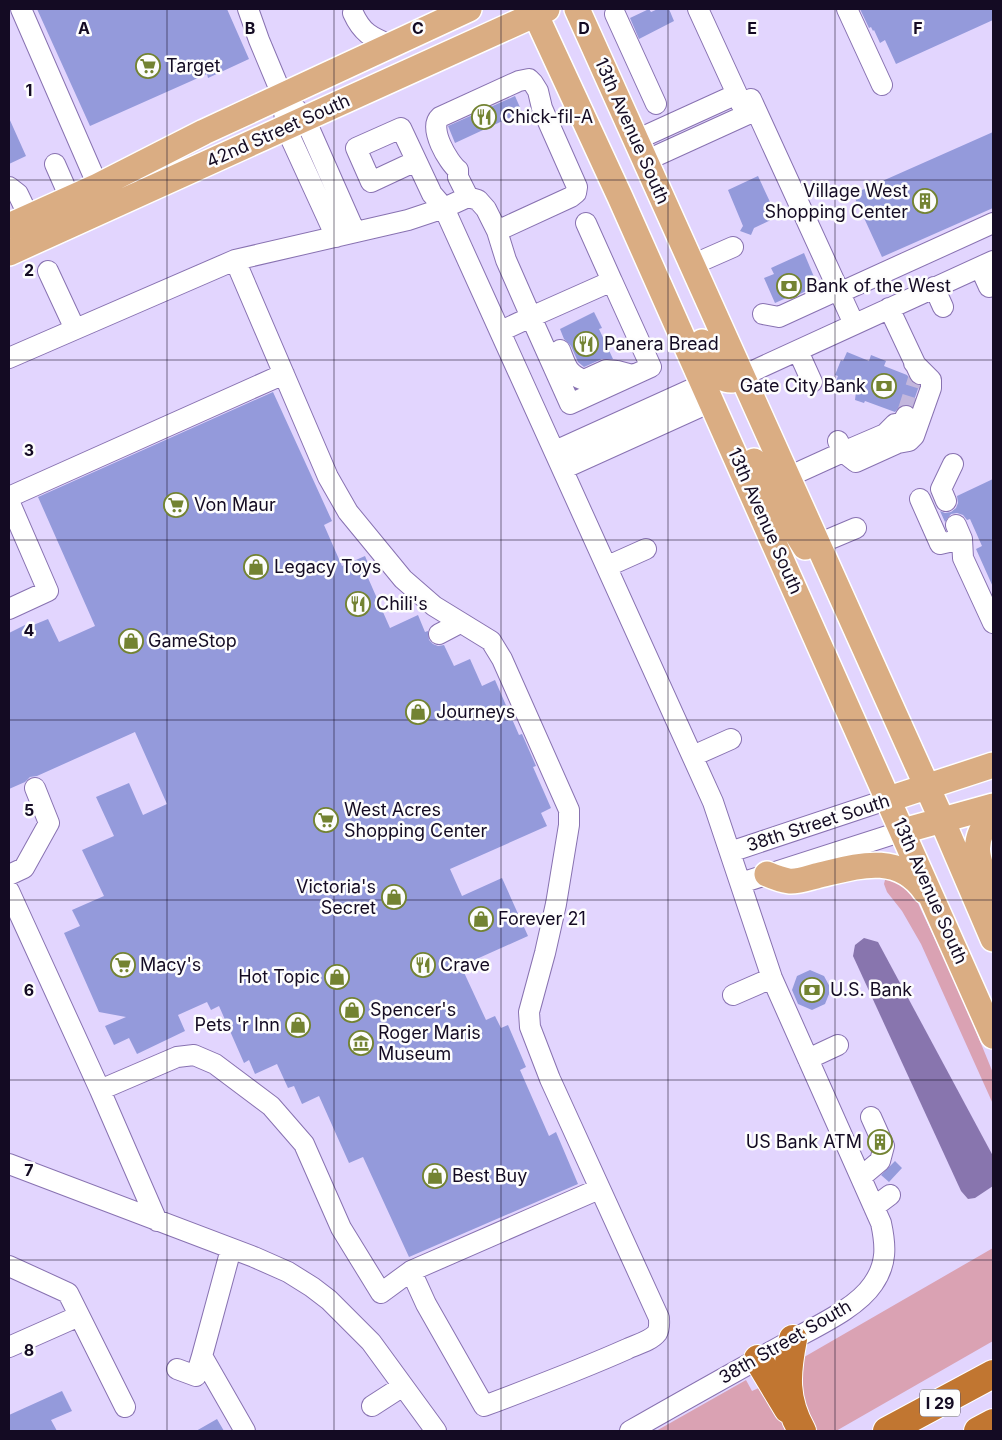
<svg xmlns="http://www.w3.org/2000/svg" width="1002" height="1440" font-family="Inter,sans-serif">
<rect width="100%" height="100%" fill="#e2d5fe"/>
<path fill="#daa2b3" d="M886,876l15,3 14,18 47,100 31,76v31l-72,-160 -19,-33 -15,-19 -3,-8z
M993,1248v93l-157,90h-19l-21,-37 3,-34z
M746,1380l6,11 11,-5 25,45h-132z"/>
<path fill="#8875ae" d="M864,938l14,4 115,214v30l-18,12 -7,1 -7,-8 -108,-235 2,-11z"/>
<path fill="#949adb" d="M37,9h190l22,50 -41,19 -1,-4 -117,52z
M649,9l2,3 7,-3h11l5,12 -35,18 -9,-21z
M860,9h133v11l-97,44 -11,-24 -5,3 -6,-13 -1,1 -2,-4 -2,1z
M515,96l7,16 -67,31 -7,-17z
M9,118l17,38 -17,8z
M993,132v76l-111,49 -29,-63z
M758,176l19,41 -23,11 -3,7 -11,-4 3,-5 -15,-36z
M804,253l13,31 -12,5 1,2 -12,6 -1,-2 -18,8 -11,-25 10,-4 -3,-6z
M594,312l8,16 -3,1 14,30h-11l-18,8 -6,-5 -7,-16 -7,-7 -4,-10z
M847,352l22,9 2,-6 15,6 -2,5 23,9 6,8 6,3 -7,20 -6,-2 -6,2 -5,6 -30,-11 -1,2 -9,-3 1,-9 -21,-7 3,-8 -3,-1 6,-15 2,1z
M273,392l59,129 -8,4 18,41 23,-10 5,12 -5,3 25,57 28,-13 7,17 3,-1 1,9 4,4 5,2 6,-1 10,21 16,-7 12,27 13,-6 24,55 3,-1 14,32 -3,1 18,41 -10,5 6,13 -97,43 12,27 40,-18 26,58 -67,30 25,54 9,-4 6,12 7,-3 18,42 -6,3 29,66 7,-4 22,52 -169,73 -46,-100 -14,6 -30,-67 -17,8 -8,-18 -6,2 -11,-24 -22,10 -6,-14 -5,3 -25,-57 -8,4 -4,-8 -29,13 7,16 -48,23 -8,-16 -15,7 -9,-19 21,-9 -27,-5 -35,-79 16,-7 -8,-16 32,-14 -22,-46 32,-14 -18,-39 33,-14 14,32 24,-11 -32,-72 -98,44 -7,1 -5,5 -16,7v-156l16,-8 1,3 22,-9 11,23 36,-16 -57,-129z
M993,479v108l-17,-38 6,-3 -12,-27 -3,1 -4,-5 -6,-2 -6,1 -6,8 -5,-11 5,2 6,-1 5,-4 2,-5 -1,-7z
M810,970l14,6 7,13 -6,15 -13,6 -14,-6 -6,-14 5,-14z
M895,1161l7,7 -13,14 -8,-7z
M62,1391l10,20 -21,9 6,11h-48v-16z
M217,1419l7,12h-28z"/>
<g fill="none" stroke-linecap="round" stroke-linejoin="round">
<path stroke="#c3b7dd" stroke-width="20" stroke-dasharray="20 10" stroke-linecap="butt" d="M906,416l12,-37"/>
<defs>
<path id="minor" d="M21,9l77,177
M248,9l11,31 23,55 4,33 50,109
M847,9l35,76
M353,13c9,20 18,24 37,32
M615,14l41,90
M741,104l10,-5 103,225
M296,109l9,10 50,113
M636,140l101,-46 -39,-85
M416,161l-45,21 -15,-34 45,-20 31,66 12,14 24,-11 10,3 8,9 11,22 9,29 25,57 -30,14
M645,161l101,-46 -8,-19
M55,164l15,34
M9,187l9,7 11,23
M468,197l-10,-20v-7c-10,-8 -30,-42 -18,-53l79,-36 10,-2 4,4 5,8 4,17 35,79 -1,6 -5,4 -74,34
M586,223l26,58
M235,260l93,217 20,35 55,67 31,27 57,35 11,18 67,151v15l-13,79 -11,49 -16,59 1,15 20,52 109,239c0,5 1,10 -2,15 -6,8 -22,12 -30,16 -47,21 -95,39 -143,57l-58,-102 -15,-33
M692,265l41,-18
M980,267l9,20
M48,271l27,58
M612,281l39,86 -81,37 -39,-87z
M934,287l9,20
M839,293l154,-70
M889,308l31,66
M763,314l16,3 59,-27
M560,350c6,15 7,24 24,30l22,-10 11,1 15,4
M798,351l14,31
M9,358l226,-98 173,-40 36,-12 269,594 59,176 109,245c5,23 6,41 -8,61 -16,24 -56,42 -81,56 -54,30 -108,60 -162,91
M742,376l251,-115
M889,440l9,-8 8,-16
M898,443l11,-2 5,-5 17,-48v-8l-17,-17
M555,451l148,-67
M843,452l13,10 42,-19 9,-10
M843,452l42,-18 10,-10
M563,469l148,-67
M788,477l55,-25 -5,-11
M9,497l275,-123
M920,499l20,45 22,-5
M9,501l39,90 -39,18
M946,501l-5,-12 12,-25
M956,525l6,14 1,19 30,65
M818,544l38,-16
M608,566l38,-17
M439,634l21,-11
M693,756l38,-17
M730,852l159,-53
M9,875l15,-7 25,-45 -14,-35
M741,883l162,-52
M9,891l91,199
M733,995l39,-17
M808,1059l30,-14
M9,1164l245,93 34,15 24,15 17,13 42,42 65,89
M861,1177l19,-16 4,-15 -13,-29
M874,1207l16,-12
M157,1221l-57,-131 77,-33 17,-2 21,9 56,42 33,38 37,84 40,65 30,-22 188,-82
M231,1249l-29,107 43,75
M9,1266l59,27 57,114
M9,1347l70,-31
M177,1369l19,7 6,-20
M372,1406l31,-20"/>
<path id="major" d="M533,9l87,188 373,839
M577,9l365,811 51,119
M9,226l89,-40 106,-54 265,-123
M9,253l538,-244
M702,342c5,12 13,38 29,38 3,0 8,-3 11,-4
M754,461l14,26 37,60
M889,799l104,-34
M903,831l90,-25
M767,874c7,3 15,6 22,7 8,1 19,-3 27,-5 39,-9 81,-25 109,15
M991,894c-12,-31 -24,-52 2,-79"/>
<path id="highway" d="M793,1339c-7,35 -9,60 9,92
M758,1359l30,50
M887,1431l106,-57
M978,1431l15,-8"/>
</defs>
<use href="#minor" stroke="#8872b1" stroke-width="22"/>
<use href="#major" stroke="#fff" stroke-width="28"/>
<use href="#highway" stroke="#fff" stroke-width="30"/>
<use href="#minor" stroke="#fff" stroke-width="20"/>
<use href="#major" stroke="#daad83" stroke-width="25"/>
<use href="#highway" stroke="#c17631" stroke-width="28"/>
</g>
<path fill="none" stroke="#140b23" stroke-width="1" stroke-opacity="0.55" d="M167,9v1422M334,9v1422M501,9v1422M668,9v1422M835,9v1422M9,180h984M9,360h984M9,540h984M9,720h984M9,900h984M9,1080h984M9,1260h984"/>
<defs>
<symbol id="supermarket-ring" viewBox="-11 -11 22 22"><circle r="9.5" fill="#fdfdfd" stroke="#738332" stroke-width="1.5"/><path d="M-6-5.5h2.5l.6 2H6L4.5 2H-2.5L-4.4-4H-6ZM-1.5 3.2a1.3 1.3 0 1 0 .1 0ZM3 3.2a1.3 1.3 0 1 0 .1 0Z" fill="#738332"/></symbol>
<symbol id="restaurant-ring" viewBox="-11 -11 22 22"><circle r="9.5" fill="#fdfdfd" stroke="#738332" stroke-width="1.5"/><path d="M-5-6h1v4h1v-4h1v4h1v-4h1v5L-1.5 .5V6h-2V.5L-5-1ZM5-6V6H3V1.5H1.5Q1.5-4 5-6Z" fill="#738332"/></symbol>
<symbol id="building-ring" viewBox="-11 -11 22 22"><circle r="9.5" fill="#fdfdfd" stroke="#738332" stroke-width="1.5"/><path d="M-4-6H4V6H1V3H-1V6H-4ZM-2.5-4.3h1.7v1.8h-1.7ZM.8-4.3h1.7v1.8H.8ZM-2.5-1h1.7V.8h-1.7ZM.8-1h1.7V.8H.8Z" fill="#738332"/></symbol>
<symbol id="bank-ring" viewBox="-11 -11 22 22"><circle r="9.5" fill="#fdfdfd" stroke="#738332" stroke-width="1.5"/><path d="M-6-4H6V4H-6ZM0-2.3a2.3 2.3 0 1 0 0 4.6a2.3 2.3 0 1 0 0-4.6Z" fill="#738332"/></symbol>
<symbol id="shop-ring" viewBox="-11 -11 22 22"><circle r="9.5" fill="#fdfdfd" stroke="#738332" stroke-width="1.5"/><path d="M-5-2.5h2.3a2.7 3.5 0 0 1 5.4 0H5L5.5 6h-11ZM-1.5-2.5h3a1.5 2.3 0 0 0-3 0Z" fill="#738332"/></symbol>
<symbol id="museum-ring" viewBox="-11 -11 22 22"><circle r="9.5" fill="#fdfdfd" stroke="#738332" stroke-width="1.5"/><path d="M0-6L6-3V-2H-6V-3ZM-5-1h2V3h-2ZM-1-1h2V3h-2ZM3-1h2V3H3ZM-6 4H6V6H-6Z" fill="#738332"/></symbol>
</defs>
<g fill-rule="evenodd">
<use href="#supermarket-ring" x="134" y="52" width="28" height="28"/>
<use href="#restaurant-ring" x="470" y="103" width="28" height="28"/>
<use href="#building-ring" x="911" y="187" width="28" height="28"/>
<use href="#bank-ring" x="775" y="272" width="28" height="28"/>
<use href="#restaurant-ring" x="572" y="330" width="28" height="28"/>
<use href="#bank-ring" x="870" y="372" width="28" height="28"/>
<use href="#supermarket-ring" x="162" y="491" width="28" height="28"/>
<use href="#shop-ring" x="242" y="553" width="28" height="28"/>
<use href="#restaurant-ring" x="344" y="590" width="28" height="28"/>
<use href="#shop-ring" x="117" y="627" width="28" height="28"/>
<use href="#shop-ring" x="404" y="698" width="28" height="28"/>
<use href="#supermarket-ring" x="312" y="806" width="28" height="28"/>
<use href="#shop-ring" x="380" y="883" width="28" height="28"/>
<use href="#shop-ring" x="467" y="905" width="28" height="28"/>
<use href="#supermarket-ring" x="109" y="951" width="28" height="28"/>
<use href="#restaurant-ring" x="409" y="951" width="28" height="28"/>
<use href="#shop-ring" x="323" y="963" width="28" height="28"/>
<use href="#bank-ring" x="798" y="976" width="28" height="28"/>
<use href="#shop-ring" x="338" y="996" width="28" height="28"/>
<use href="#shop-ring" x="284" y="1011" width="28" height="28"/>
<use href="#museum-ring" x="347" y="1029" width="28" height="28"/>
<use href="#building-ring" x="866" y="1128" width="28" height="28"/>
<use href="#shop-ring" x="421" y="1162" width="28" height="28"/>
</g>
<g text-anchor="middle" stroke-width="5" stroke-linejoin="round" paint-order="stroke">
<rect fill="#fdfdfd" stroke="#5a5464" stroke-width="1" x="920" y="1389.5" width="40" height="27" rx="4"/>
<g font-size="16" font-weight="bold" fill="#140b23">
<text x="940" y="1409">I 29</text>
</g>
<g font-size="18" fill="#140b23" stroke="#fdfdfd" text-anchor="start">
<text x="166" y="72">Target</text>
<text x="502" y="123">Chick-fil-A</text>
<text x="908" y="197" text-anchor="end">Village West<tspan x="908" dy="21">Shopping Center</tspan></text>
<text x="806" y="292">Bank of the West</text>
<text x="604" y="350">Panera Bread</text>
<text x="866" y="392" text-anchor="end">Gate City Bank</text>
<text x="194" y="511">Von Maur</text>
<text x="274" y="573">Legacy Toys</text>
<text x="376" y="610">Chili's</text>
<text x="148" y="647">GameStop</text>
<text x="436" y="718">Journeys</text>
<text x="344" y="816">West Acres<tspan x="344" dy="21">Shopping Center</tspan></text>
<text x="376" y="893" text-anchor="end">Victoria's<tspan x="376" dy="21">Secret</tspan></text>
<text x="498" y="925">Forever 21</text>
<text x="140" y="971">Macy's</text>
<text x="440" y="971">Crave</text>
<text x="320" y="983" text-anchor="end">Hot Topic</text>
<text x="830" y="996">U.S. Bank</text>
<text x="370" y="1016">Spencer's</text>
<text x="280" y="1031" text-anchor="end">Pets 'r Inn</text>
<text x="378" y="1039">Roger Maris<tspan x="378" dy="21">Museum</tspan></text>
<text x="862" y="1148" text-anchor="end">US Bank ATM</text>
<text x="452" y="1182">Best Buy</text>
</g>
<g font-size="18" fill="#140b23" stroke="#fdfdfd">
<text transform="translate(278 131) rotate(-24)" y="6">42nd Street South</text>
<text transform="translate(632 131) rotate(66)" y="6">13th Avenue South</text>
<text transform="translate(765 521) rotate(66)" y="6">13th Avenue South</text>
<text transform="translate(818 823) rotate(-18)" y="6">38th Street South</text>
<text transform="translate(930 891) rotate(66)" y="6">13th Avenue South</text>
<text transform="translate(785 1342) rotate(-30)" y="6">38th Street South</text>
</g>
</g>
<g font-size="16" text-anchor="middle" font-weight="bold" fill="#140b23" stroke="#fdfdfd" stroke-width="5" stroke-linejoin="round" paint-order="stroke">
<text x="84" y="34">A</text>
<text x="250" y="34">B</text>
<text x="418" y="34">C</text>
<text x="584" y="34">D</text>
<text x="752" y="34">E</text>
<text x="918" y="34">F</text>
<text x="29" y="96">1</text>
<text x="29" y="276">2</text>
<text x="29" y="456">3</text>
<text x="29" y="636">4</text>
<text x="29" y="816">5</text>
<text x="29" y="996">6</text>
<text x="29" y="1176">7</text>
<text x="29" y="1356">8</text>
</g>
<rect width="1002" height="1440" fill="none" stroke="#140b23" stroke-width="20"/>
</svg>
